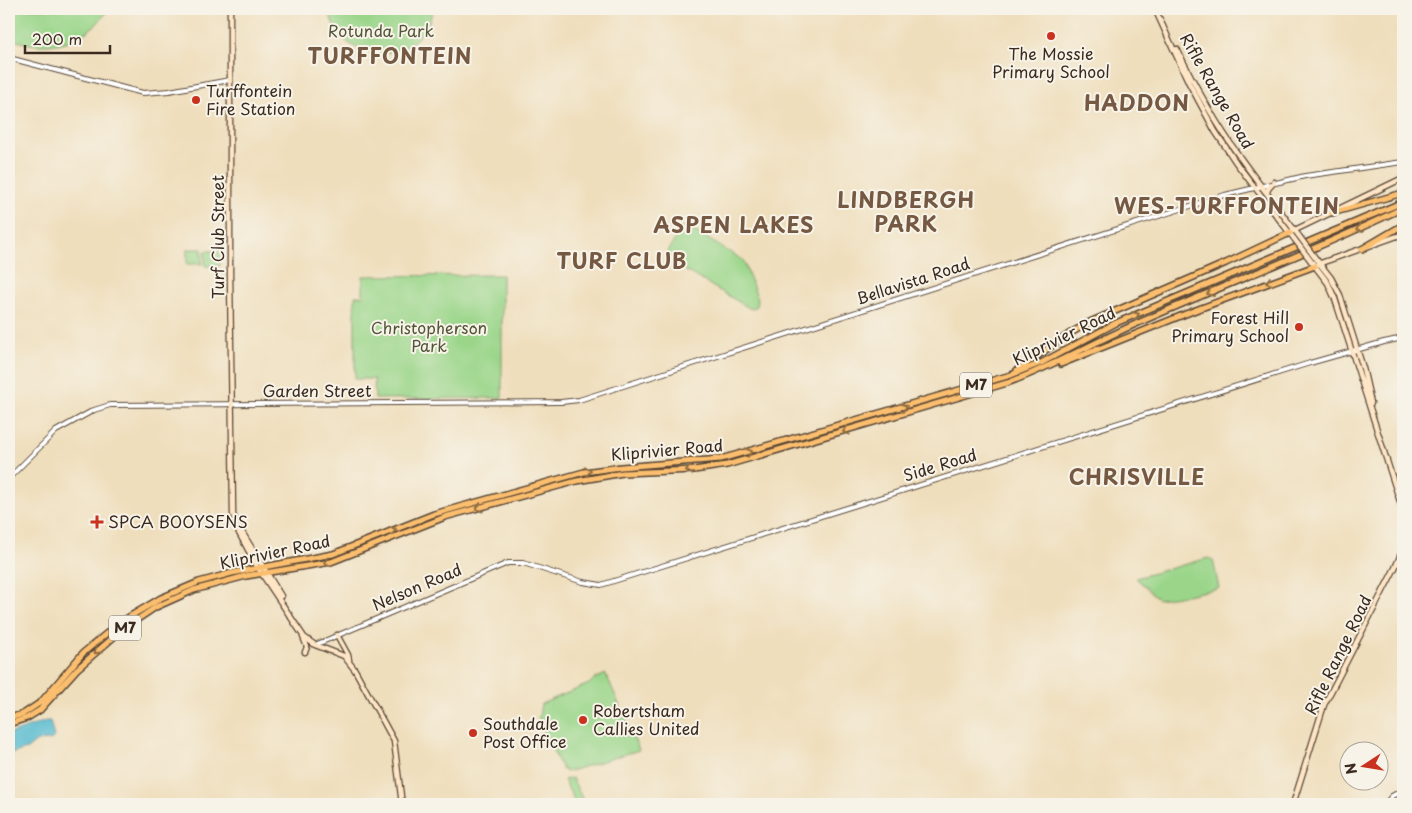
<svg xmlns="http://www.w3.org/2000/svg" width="1412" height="813" font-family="'Playpen Sans',sans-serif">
<rect width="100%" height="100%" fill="#f7f3e8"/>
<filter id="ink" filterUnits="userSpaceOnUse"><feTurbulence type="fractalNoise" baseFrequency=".02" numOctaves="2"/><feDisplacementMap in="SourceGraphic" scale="10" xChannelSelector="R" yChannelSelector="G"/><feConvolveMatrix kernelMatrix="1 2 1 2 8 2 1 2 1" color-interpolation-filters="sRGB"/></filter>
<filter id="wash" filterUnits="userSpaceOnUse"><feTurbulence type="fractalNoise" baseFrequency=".0096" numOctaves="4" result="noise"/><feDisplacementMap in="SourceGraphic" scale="20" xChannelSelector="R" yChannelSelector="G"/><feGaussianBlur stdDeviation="1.12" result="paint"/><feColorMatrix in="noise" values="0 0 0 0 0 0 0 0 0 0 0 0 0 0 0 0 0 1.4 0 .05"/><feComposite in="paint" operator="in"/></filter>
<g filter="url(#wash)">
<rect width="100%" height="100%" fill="#efdebc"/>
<path fill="#9ad589" stroke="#6a8054" d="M9,9h100c-23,34 -62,45 -100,29z
M329,9h104c-12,58 -95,59 -104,0z
M686,226l57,34 15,39 -1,7 -6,3 -84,-49 -1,-5 16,-28z
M187,249h15v15h-15z
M205,251h15v15h-15z
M502,275v123l-127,1 -1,-20h-19v-83h8v-20z
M1208,558l5,2 6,28 -27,6 -34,5 -22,-21z
M606,674l33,76 -72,22 -5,-3 -23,-46v-6l2,-13 48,-20 5,-5z
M572,778l13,26h-9l-12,-24z"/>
<path fill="#52bacf" stroke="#467276" d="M46,721h4l4,16 -3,3 -14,1 -10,8 -17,5 -1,-3v-17z"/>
</g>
<g filter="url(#ink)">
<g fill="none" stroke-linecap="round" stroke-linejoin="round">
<defs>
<path id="tertiary" d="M9,58l134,35 26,-2 61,-11
M9,478l47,-47 38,-21 16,-5 451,-3 18,-2 646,-205 80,-19 98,-14
M315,645l193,-82h15l60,19 18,3 709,-222 74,-21 19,-4
M1385,804l7,-8 11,-6"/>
<path id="secondary" d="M230,9v264l3,241 6,19 19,35 46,69 11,8 29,11 11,14 39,71 8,63
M1155,9l34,74 26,48 22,33 58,76
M1177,49c18,37 38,73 62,107 19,27 40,53 60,80
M1267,193l1,-4 6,-7
M1293,231l110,-53
M1316,259l15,19 9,17 23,73 8,35
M1311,261l17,22 7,16 68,212
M1318,264l85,-30
M237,524l44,72
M337,635l11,20 1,5
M303,637l4,10 -2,5
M1293,804l31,-99 71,-137 8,-19"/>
<path id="primary" d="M1332,213l71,-20
M1362,249l41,-24
M1061,364l132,-53 122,-45
M1017,370l52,-36 21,-12 136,-59 64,-30
M9,718l14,-4 18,-12 42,-49 36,-30 42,-25 38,-16 33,-9 101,-19 101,-40 150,-42 37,-5 100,-8 290,-84 30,-12 75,-40 287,-121
M9,724l18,-6 13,-8 37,-41 46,-40 33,-22 38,-17 52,-14 85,-14 114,-45 132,-36 46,-8 71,-3 33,-5 280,-82c45,-16 87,-41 131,-60 88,-39 179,-73 265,-115
M9,797l6,7"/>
</defs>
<use href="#tertiary" stroke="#564536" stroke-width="6"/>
<use href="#secondary" stroke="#564536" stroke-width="7"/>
<use href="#primary" stroke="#564536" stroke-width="8"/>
<use href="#tertiary" stroke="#fff" stroke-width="4"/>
<use href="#secondary" stroke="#fde5c5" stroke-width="4.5"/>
<use href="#primary" stroke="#fbbe6e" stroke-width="5"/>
<defs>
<path id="secondary-bridge" d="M1299,236l17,23
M1295,240l16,21"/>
</defs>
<use href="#secondary-bridge" stroke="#564536" stroke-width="7" stroke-linecap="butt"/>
<use href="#secondary-bridge" stroke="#fde5c5" stroke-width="4.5"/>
</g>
<defs><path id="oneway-chevron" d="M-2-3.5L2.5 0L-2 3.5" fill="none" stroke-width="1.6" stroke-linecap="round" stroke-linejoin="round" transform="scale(1.25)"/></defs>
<g stroke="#916d42">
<use href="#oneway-chevron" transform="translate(1359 229) rotate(155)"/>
<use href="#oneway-chevron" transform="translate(1269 282) rotate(160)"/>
<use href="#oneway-chevron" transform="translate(1210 293) rotate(157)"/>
<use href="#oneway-chevron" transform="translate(1136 315) rotate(-23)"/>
<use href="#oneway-chevron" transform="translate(904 407) rotate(-16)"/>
<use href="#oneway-chevron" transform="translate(846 431) rotate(164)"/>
<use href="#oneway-chevron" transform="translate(749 452) rotate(-16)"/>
<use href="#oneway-chevron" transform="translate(689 470) rotate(176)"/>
<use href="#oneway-chevron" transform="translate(588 471) rotate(-13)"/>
<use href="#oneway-chevron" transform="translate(479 508) rotate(165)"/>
<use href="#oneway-chevron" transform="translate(393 530) rotate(-23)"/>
<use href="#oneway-chevron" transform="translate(327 562) rotate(166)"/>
<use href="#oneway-chevron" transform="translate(97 651) rotate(137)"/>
</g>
</g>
<g fill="#c8321e" stroke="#f7f3e8" stroke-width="2">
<circle cx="1051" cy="36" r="5"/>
<circle cx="196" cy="100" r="5"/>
<circle cx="1299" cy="327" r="5"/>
<path d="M94.5 514.5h5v5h5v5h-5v5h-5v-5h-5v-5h5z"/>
<circle cx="583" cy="720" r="5"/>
<circle cx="473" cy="733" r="5"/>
</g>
<g text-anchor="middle" stroke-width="4" stroke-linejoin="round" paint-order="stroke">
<g fill="#f7f3e8" stroke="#73665b" stroke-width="1">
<rect x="960" y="372.5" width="32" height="25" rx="4"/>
<rect x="109" y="615.5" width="32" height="25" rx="4"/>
</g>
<g font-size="15" font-weight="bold" fill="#3b2a1e">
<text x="976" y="390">M7</text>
<text x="125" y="633">M7</text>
</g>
<g font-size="16" fill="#535539" stroke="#f7f3e8">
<text x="381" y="37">Rotunda Park</text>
<text x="429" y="334">Christopherson<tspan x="429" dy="18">Park</tspan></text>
</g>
<g font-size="16" fill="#3b2a1e" stroke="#f7f3e8" text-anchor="start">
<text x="1051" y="60" text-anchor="middle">The Mossie<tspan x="1051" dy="18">Primary School</tspan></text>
<text x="206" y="97">Turffontein<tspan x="206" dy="18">Fire Station</tspan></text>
<text x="1289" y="324" text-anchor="end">Forest Hill<tspan x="1289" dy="18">Primary School</tspan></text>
<text x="108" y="528">SPCA BOOYSENS</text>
<text x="593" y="717">Robertsham<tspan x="593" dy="18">Callies United</tspan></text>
<text x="483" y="730">Southdale<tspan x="483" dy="18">Post Office</tspan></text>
</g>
<g font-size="16" fill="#3b2a1e" stroke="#f7f3e8">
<text transform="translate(1217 91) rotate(60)" y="6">Rifle Range Road</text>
<text transform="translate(218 237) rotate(-90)" y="6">Turf Club Street</text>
<text transform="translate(913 281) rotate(-18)" y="6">Bellavista Road</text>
<text transform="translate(1064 336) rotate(-26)" y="6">Kliprivier Road</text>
<text x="317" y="397">Garden Street</text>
<text transform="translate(667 450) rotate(-5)" y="6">Kliprivier Road</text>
<text transform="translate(940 465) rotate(-17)" y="6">Side Road</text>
<text transform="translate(275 552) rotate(-12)" y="6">Kliprivier Road</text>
<text transform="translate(417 587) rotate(-23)" y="6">Nelson Road</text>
<text transform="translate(1338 655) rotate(-64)" y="6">Rifle Range Road</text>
</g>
<g font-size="21" font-weight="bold" letter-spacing="1" fill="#765942" stroke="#f7f3e8">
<text x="390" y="64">TURFFONTEIN</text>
<text x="1137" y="111">HADDON</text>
<text x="906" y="208">LINDBERGH<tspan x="906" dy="24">PARK</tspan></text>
<text x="1227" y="214">WES-TURFFONTEIN</text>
<text x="734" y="233">ASPEN LAKES</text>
<text x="622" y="269">TURF CLUB</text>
<text x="1137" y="485">CHRISVILLE</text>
</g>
</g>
<rect width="1412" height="813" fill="none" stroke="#f7f3e8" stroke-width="30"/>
<g transform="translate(1364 766) rotate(258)"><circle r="24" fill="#f7f3e8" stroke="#aca397"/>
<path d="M0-4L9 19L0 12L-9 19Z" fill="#c8321e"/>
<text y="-8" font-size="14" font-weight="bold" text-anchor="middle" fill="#3b2a1e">N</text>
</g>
<path d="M25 45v8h85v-8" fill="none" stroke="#3b2a1e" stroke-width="2.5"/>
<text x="32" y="45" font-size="15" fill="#3b2a1e" stroke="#f7f3e8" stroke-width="4" paint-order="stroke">200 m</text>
</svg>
